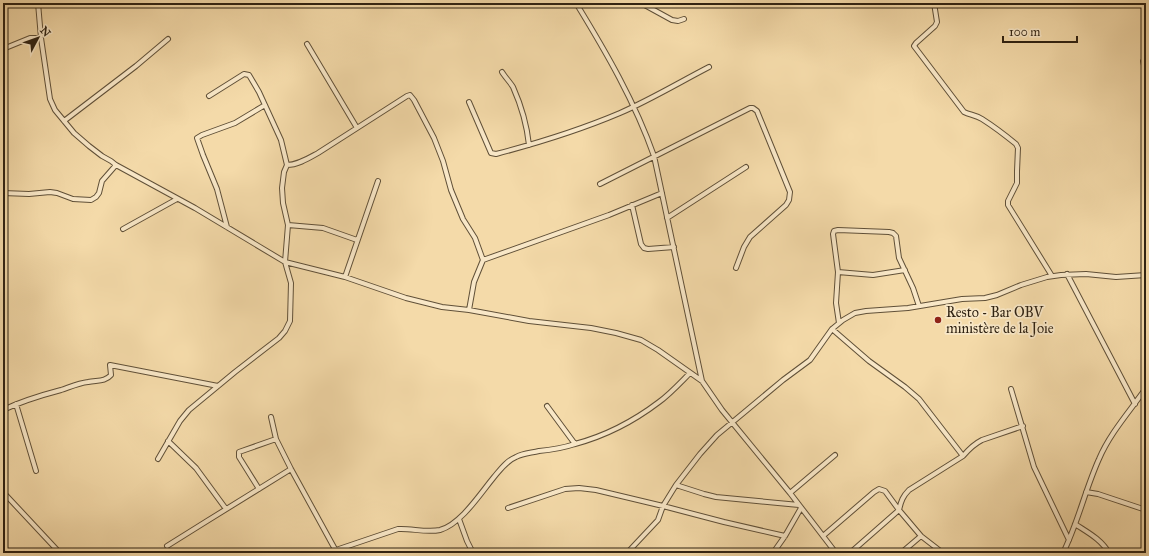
<svg xmlns="http://www.w3.org/2000/svg" width="1149" height="556" font-family="'IM FELL Great Primer',serif">
<rect width="100%" height="100%" fill="#f4daa9"/>
<filter id="stains"><feTurbulence type="fractalNoise" baseFrequency=".005" numOctaves="4"/><feColorMatrix values="0 0 0 0 .2 0 0 0 0 .09 0 0 0 0 .02 0 0 0 .5 -.17"/></filter>
<radialGradient id="worn" r=".72"><stop offset=".6" stop-color="#630" stop-opacity="0"/><stop offset="1" stop-color="#630" stop-opacity=".3"/></radialGradient>
<g fill="none" stroke-linecap="round" stroke-linejoin="round">
<defs>
<path id="street" d="M38,3l3,35 9,61 5,11 19,23 15,13 13,10 9,5 5,4 79,43 90,54 60,15 61,21 36,9 27,3 60,11 62,7 25,5 25,7 17,10 44,31 20,29 68,83 46,60
M576,3c30,49 59,99 78,153l48,225
M641,3l31,17 6,1 6,-2
M934,3l3,19 -2,4 -19,17 -2,3 50,66c6,3 12,3 18,7 11,7 23,16 34,25l2,4 -1,23v12l-9,18v4l44,71
M307,44l50,84
M3,49l27,-11h11
M1146,58l-3,3 3,13
M502,72c3,5 8,10 11,15 8,18 14,39 16,58
M209,96l35,-22 5,1 10,17 22,48 6,25
M469,102l22,51 5,1c42,-11 84,-24 124,-41 30,-13 60,-31 89,-46
M64,121l72,-55 32,-27
M600,184l150,-76h3l4,3 33,81 -1,8 -3,5 -36,32 -6,10 -8,21
M3,193l26,1 21,-2 7,1 16,6 18,1 5,-3 3,-4 3,-12 14,-16
M632,205l9,39 3,4 4,1 26,-2
M667,218l79,-51
M288,225l35,3 34,12
M227,227l-10,-38 -14,-34 -6,-17 5,-3 33,-12 30,-18
M123,229l54,-30
M483,260l126,-45 53,-22
M838,272l35,3 32,-5
M1067,274l68,130
M345,277l33,-96
M839,323l-3,-20 2,-31 -5,-38 1,-3 4,-1 51,2 4,1 3,3 3,22 14,30 6,18
M832,329l37,32 36,26 14,12 44,57
M1011,389l23,78 35,73
M16,404l20,67
M547,406l28,38
M3,410c19,-9 39,-15 58,-20 9,-3 18,-7 27,-8 9,-2 17,0 23,-7l-1,-10 108,21
M271,417l5,22 15,30 45,82
M168,441l28,27 30,41
M158,459l22,-38 9,-11 46,-38 44,-34 6,-7 5,-10 1,-38 -6,-21 3,-37 -5,-22 -1,-15 2,-16 3,-7c11,0 22,-7 31,-12l89,-57 3,-1 4,5 20,38 9,23 8,29 12,29 12,19 8,22 -9,22 -5,28
M676,485l28,9 12,3 83,8
M259,489l-20,-32v-5l37,-13
M3,492l57,61
M1086,492l12,2 48,16
M790,493l45,-38
M508,508l57,-19 14,-1 17,2 67,16 61,16 61,14
M459,519l8,22 6,12
M1075,524c12,8 26,15 34,29
M823,536l51,-44 5,-3 6,2 14,19 22,26 22,17
M167,546l40,-25 84,-52
M333,553l3,-3 62,-21c13,-1 28,4 42,1 21,-6 40,-36 54,-53 6,-7 12,-16 22,-20 7,-4 15,-4 23,-6 12,-1 24,-3 36,-7 30,-8 59,-23 84,-42 11,-8 21,-19 31,-29
M627,553l31,-33 5,-14 13,-21 24,-31 17,-19 66,-55 27,-20 22,-31 11,-9 12,-7 11,-2 42,-3 54,-9 23,-1 12,-3 24,-10 26,-8 14,-2 25,-1 30,3 30,-2
M773,553l12,-17 16,-28
M850,553l49,-43c2,-9 4,-14 10,-20l54,-34c6,-7 11,-12 19,-16l41,-14
M901,553l20,-17
M1063,553c15,-30 22,-63 36,-94 11,-26 31,-48 47,-71"/>
</defs>
<use href="#street" stroke="#605038" stroke-width="6"/>
<use href="#street" stroke="#f8e7c7" stroke-width="4"/>
</g>
<circle fill="#8f2418" stroke="#f8e7c7" stroke-width="1.5" cx="938" cy="320" r="4"/>
<g text-anchor="middle" stroke-width="3.5" stroke-linejoin="round" paint-order="stroke">
<g font-size="14" fill="#2f2212" stroke="#f8e7c7" text-anchor="start">
<text x="946" y="317">Resto - Bar OBV<tspan x="946" dy="16">ministère de la Joie</tspan></text>
</g>
</g>
<rect width="1149" height="556" fill="none" stroke="#f4daa9" stroke-width="16"/>
<rect x="4" y="4" width="1141" height="548" fill="none" stroke="#2f2212" stroke-width="2"/>
<rect x="8" y="8" width="1133" height="540" fill="none" stroke="#2f2212"/>
<g transform="translate(38 38) rotate(49)" stroke="#f8e7c7" stroke-width="3" paint-order="stroke">
<path d="M0-3L7 15L0 10L-7 15Z" fill="#2f2212"/>
<text y="-6" font-size="11" font-weight="bold" text-anchor="middle" fill="#2f2212">N</text>
</g>
<path d="M1003 36v6h74v-6" fill="none" stroke="#2f2212" stroke-width="2"/>
<text x="1009" y="36" font-size="12" fill="#2f2212" stroke="#f8e7c7" stroke-width="3" paint-order="stroke">100 m</text>
<rect width="100%" height="100%" filter="url(#stains)"/>
<rect width="100%" height="100%" fill="url(#worn)"/>
</svg>
